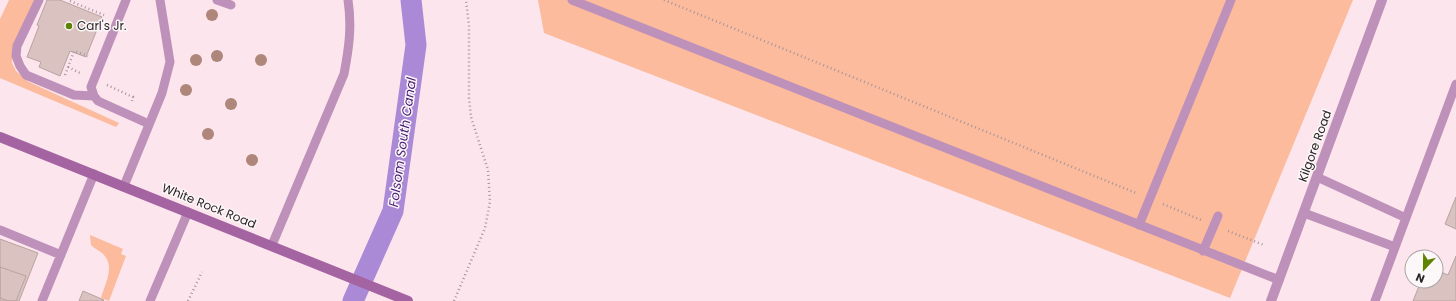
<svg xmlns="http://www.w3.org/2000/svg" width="1456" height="301" font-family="Poppins,sans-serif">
<rect width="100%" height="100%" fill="#fce5ed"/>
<path fill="#fbbb9c" d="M9,0h26l-22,46 -1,17 4,8 13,11 90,41 -3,4 -116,-49v-59z
M538,0h815l-123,298 -686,-265z
M90,235l33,14 -2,5 5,2 -17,45 -8,-3c4,-14 14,-31 3,-43 -4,-5 -10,-6 -13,-10z"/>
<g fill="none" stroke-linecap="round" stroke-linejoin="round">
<path stroke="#aa8ad6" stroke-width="21" d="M353,301l40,-90 23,-166 -5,-45"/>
</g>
<path fill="#dac2c0" stroke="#baa2a1" d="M47,0h13l42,17 -16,40 -16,-6 -10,25 -21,-9 2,-5 -14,-5 12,-31 -2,-1z
M1456,197v32l-11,-5z
M0,239l38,14 -19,48h-19z
M1456,256v45h-43l8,-20h15v-11l12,5z
M0,267l26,9 -10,25h-7l-9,-3z
M83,291l21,9 -1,1h-24z"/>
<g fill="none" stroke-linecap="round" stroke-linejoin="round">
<path stroke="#a6959b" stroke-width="2.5" stroke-dasharray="1 3" stroke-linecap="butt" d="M664,0l472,193
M70,1l34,14
M68,67l14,7
M65,75l9,-24 14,5
M107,85l26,12 -1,4
M1163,204l38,16
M1228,231l36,14
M188,301l14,-29
M454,301l31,-73 5,-26 -2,-32 -17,-53 -2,-19v-72l-3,-26"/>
<path stroke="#be91ba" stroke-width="9" d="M39,0l-22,46 -1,10 4,10 6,9 48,20 20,1
M126,0l-35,87 3,9 4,5 51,23
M217,0l14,5
M572,0l707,280
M1317,177l89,41
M124,186l38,-93 8,-31 -10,-62
M1304,213l91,34
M1139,225l92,-225
M0,230l61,25
M272,245l72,-171c5,-26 8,-48 4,-74
M1203,251l15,-35
M42,301l52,-127
M150,301l38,-89
M1375,301l81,-217"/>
<path stroke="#be91ba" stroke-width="10" d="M1271,301l111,-301"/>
<path stroke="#a463a1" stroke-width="10" d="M0,137l408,164"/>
</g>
<g fill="#ae867a">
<circle cx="212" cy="15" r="6"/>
<circle cx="217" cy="56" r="6"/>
<circle cx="196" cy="60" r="6"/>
<circle cx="261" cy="60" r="6"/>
<circle cx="186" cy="90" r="6"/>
<circle cx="231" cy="104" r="6"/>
<circle cx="208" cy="134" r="6"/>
<circle cx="252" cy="160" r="6"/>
</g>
<circle fill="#5e8301" stroke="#fcf8f9" stroke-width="1.5" cx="69" cy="26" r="4"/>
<g text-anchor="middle" stroke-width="3" stroke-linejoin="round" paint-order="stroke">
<g font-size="12" fill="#2d2427" stroke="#fcf8f9" text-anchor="start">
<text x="77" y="30">Carl's Jr.</text>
</g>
<g font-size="12" fill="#2d2427" stroke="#fcf8f9">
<text transform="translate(1315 146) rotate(-70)" y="4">Kilgore Road</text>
<text transform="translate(209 206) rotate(22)" y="4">White Rock Road</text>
</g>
<g font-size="13" font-style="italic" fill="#4a1c76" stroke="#fcf8f9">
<text transform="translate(402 142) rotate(-82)" y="5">Folsom South Canal</text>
</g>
</g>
<g transform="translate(1424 269) rotate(202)"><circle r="19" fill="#fcf8f9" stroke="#a9a3a5"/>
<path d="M0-3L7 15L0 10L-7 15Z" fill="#5e8301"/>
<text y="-6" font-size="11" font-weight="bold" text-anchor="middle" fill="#2d2427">N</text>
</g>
</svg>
